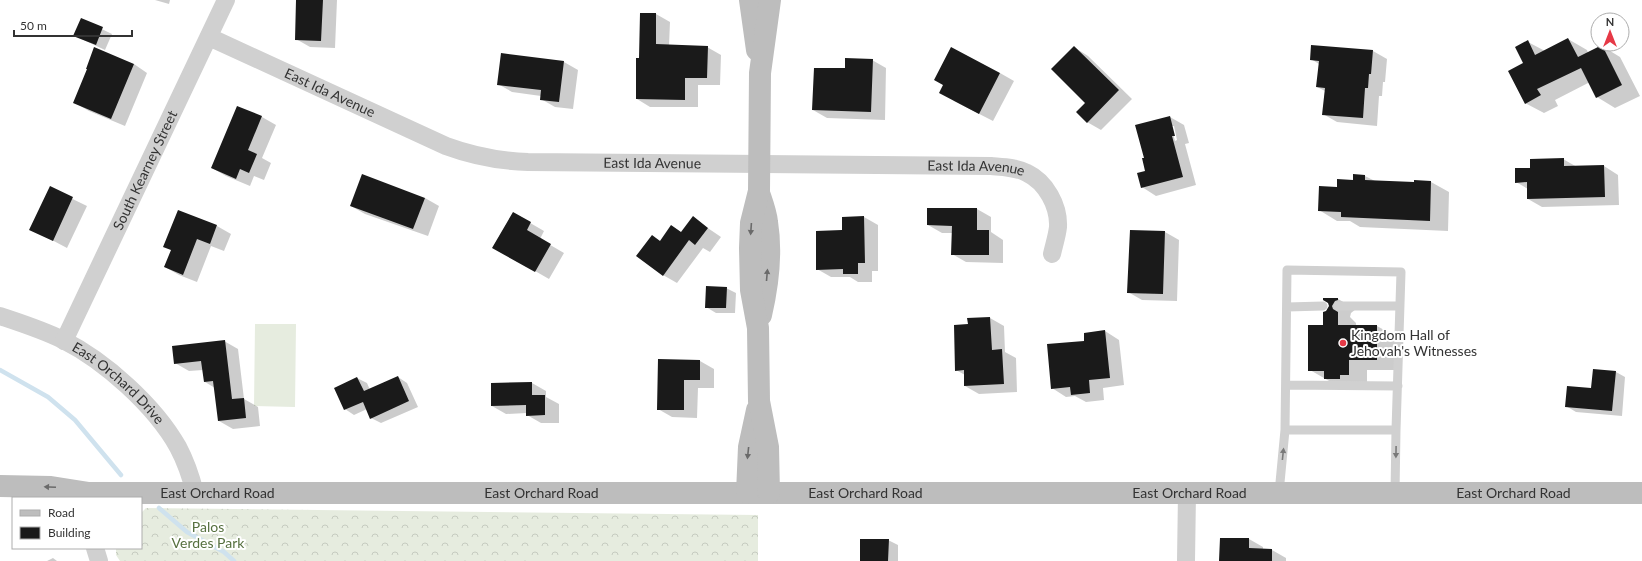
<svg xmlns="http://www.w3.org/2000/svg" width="1642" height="561" font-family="Lato,sans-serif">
<defs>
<pattern id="forest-crowns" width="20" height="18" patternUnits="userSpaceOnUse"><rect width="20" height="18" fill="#e6ecdf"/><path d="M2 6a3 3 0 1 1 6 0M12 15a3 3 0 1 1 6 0" fill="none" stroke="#c6cbc0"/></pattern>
</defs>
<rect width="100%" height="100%" fill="#fff"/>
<path fill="url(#forest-crowns)" d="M146,508l612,7v46h-638l-4,-6v-7h25v-35z"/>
<path fill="#e6ecdf" d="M255,324h41l-1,83 -41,-1z
M537,557h177v4h-177z"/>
<path fill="#0003" fill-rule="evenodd" d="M155,0h15l-1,4z
M297,0h40l-2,48 -25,-1 -14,-8z
M641,14h15l14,8 -1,24 38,1 14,8 -1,30h-22v22h-48l-13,-8 3,-40z
M81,19l31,15 -7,16 -30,-14z
M1568,39l19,11 1,3 14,-7 18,11 20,39 -25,12 -18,-11 -7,-15 -35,18 3,6 -14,7 -19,-10v-39l3,-22 17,9z
M1312,46l61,5 14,8 -2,23h-2l-1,14h-3l-2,30 -40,-4 -14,-8 2,-23 -8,-4 2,-23 -8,-5z
M1074,47l14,9 44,43 -31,31 -14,-8 -1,-19z
M502,54l62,8 14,8 -5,39 -18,-2 -14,-8v-3l-29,-4 -14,-8z
M872,60l14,8 -1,52 -58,-2 -14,-8 33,-41z
M134,64l13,9 -22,53 -36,-15 -14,-8z
M1000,73l14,8 -21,40 -39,-20 -10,-16z
M238,107l24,10 14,8 -14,33 9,5 -7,17 -10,-4 -4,10 -24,-10 -14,-8z
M1170,117l14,8 5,18 -4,1 11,41 -40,11 -14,-9 5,-16 -2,-13zM1171,126h3l3,14 -2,1z
M1563,159l14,8 27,-1 14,9 1,30 -77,2 -14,-8v-10l-12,-7 15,-13z
M1354,175l11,1 10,5 40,2 16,-1 18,10 -1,39 -88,-4 -10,-6h-13l-18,-11 19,-22 16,-7z
M50,188l37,18 -20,42 -36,-19z
M425,198l14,8 -11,30 -63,-22 -14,-8z
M977,209l14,8v15l12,8v23l-37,-1 -14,-8 1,-21h-11l-14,-8z
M513,213l31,18 -4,8 24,14 -15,26 -56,-32z
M864,217l14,8v46h-6v11h-14l-8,-5h-19l-14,-8 26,-38z
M693,218l28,19 -11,15 -7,-4 -26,35 -14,-8 -11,-39 8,5 12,-15 10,7z
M217,226l14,8 -7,17 -13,-5 -14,36 -18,-7 -14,-8 7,-17 -8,-4z
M1165,232l14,8 -2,61 -35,-1 -14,-8z
M726,288l10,5 -1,20h-19l-10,-6z
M1338,299l18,10 -5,4 -1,4 6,6v3h21l18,10v34h-28v15l-24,4 -33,-19 20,-64 -1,-4z
M990,318l14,8 1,26 11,6 1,34 -38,2 -14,-8v-11l-9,-5 13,-45z
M1105,331l14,9 5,45 -21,3 1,12 -18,2 -11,-6 -9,1 -14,-9 34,-46z
M224,341l14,8 6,50 14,8 2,19 -27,3 -14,-8 -4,-33 -10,-6 -2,-12 -14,1 -14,-8z
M659,360l41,1 14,8v19h-16l-1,30 -25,-1 -14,-8z
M1616,372l9,5 -3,39 -46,-4 -10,-6z
M398,377l9,6 11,24 -37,16 -10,-5 -4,-9 -13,6 -9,-6 12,-31 10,5 3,7z
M532,383l14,8v6l13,7v19h-18l-14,-8v-2l-21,1 -14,-8z
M1249,539l14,8v2l9,1 14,8v3h-66z
M888,540l10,5v16h-37z
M53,558l4,3h-10z"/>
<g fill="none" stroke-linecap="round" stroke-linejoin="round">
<path stroke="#cfe2ee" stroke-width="4.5" d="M0,370l48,27 27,23 46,55
M159,508l28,24 37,20 10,9"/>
</g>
<path fill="#1a1a1a" d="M296,0h27l-2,41 -26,-1z
M640,13h16v31l52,2 -1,32h-22v22l-49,-1v-41h3z
M81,18l22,9 -7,18 -23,-9z
M1568,38l10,19 24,-12 20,40 -26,13 -15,-30 -44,21 4,6 -16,9 -17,-33 15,-8 -8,-16 13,-7 7,15z
M1311,45l62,5 -2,24h-2l-1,14h-3l-2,30 -41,-3 3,-27 -9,-1 3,-26 -9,-1z
M1074,46l45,44 -32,33 -11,-11 9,-9 -34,-34z
M94,47l40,17 -23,55 -38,-16 14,-34h-1z
M951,47l49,26 -21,41 -40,-21 4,-8 -9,-5z
M501,53l63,8 -5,41 -19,-2 1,-10 -44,-5z
M845,58l28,1 -2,53 -59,-2 2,-42h31z
M237,106l25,10 -14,34 9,4 -8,19 -9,-4 -4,10 -25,-11z
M1170,116l5,20h-3l11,41 -42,11 -4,-15 8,-2 -3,-13h2l-9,-33z
M1564,158v8l40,-1 1,32 -78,2v-17l-12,1v-15h15v-9z
M362,174l63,24 -12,31 -63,-23z
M1353,174l12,1v5l49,2v-2l17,1 -1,40 -89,-4v-5l-23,-1 1,-25 18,1v-8l16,1z
M50,186l23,11 -20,44 -24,-11z
M927,208h50v22h12v25h-38l1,-29 -25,-1z
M178,210l39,15 -7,19 -13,-5 -14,36 -19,-8 7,-17 -8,-3z
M513,212l18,10 -4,8 24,14 -16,28 -43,-24z
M693,216l15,12 -13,17 -6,-5 -26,36 -27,-20 16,-21 8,6 11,-16 10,7z
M864,216l1,47h-7v11h-15v-5l-27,1v-39l26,-1v-13z
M1130,230l35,1 -2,63 -36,-1z
M706,286l21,1 -1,21h-21z
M1323,298h15v2l-3,1 -3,5 1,3 5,3v13h39v35h-28v15h-9v4h-16v-8h-16v-46h15v-13l3,-1 3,-5 -1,-3 -5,-3z
M990,317l2,33 10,-1 2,35 -40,2v-16l-9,1 -1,-46 14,-1 -1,-6z
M1105,330l5,48 -21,2 1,13 -19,2 -1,-8 -19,2 -4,-45 37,-3v-8z
M225,340l7,59 12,-1 2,20 -28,3 -5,-40 -9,1 -3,-21 -27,3 -2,-18z
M658,359l42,1v20h-16v30h-27z
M1593,369l23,2 -4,40 -47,-4 2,-21 24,2z
M398,376l11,25 -39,18 -7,-17 -19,8 -10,-22 23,-11 7,14z
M532,382v13h13v20l-19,1v-11l-35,1v-23z
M1220,538h29v10l23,1v12h-53z
M860,539h29l-1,22h-28z"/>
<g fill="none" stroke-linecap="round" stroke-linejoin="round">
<path stroke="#d0d0d0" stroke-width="9" d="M1338,306h62
M1287,307l36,-1
M1286,385l112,1
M1285,430l2,-160 114,2 -5,158
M1279,493l6,-63h111l-1,63"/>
<g stroke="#d0d0d0" stroke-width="18">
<path id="s1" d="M209,37l237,109c27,10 53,15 82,16l463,4c12,1 25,1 36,7 19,9 32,33 31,54 -1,9 -4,18 -6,27"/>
<path id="s2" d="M0,316c21,7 43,14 63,24 42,21 92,66 115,107 8,15 13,30 17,46"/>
<path id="s3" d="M64,341l162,-341"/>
<path d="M95,548l4,13"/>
<path d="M1186,561l1,-68"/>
</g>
<g stroke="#bdbdbd" stroke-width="22">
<path d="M750,0l7,50"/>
<path d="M759,193c3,9 7,19 8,29 5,31 1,63 -6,93"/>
<path id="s4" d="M0,486l51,1 38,6h1553"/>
<path d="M747,493l2,-46 8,-37"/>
<path d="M769,493l-1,-46 -9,-46 -1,-73 -7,-38 -1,-42 1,-25 8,-32 1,-118 10,-73"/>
</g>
</g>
<defs><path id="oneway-solid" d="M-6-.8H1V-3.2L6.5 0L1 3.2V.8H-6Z"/></defs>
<g fill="#6a6a6a">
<use href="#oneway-solid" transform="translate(751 229) rotate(94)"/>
<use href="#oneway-solid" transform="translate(767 275) rotate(-85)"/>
<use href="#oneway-solid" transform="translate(748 453) rotate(96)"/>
<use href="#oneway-solid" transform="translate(50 487) rotate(-177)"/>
</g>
<g fill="#7a7a7a">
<use href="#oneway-solid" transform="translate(1396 452) rotate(91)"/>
<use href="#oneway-solid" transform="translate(1283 454) rotate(-84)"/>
</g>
<circle fill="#e63946" stroke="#fff" stroke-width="1.5" cx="1343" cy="343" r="4"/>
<g text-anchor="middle" stroke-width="4" stroke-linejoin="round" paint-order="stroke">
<g font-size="14" fill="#333" stroke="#fff">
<text dy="5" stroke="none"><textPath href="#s1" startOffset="133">East Ida Avenue</textPath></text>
<text dy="5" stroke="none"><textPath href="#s1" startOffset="469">East Ida Avenue</textPath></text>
<text dy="5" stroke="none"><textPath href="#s3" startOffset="189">South Kearney Street</textPath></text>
<text dy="5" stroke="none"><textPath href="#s1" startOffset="793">East Ida Avenue</textPath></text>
<text dy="5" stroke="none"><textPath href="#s2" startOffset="138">East Orchard Drive</textPath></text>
<text dy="5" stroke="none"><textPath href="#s4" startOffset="218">East Orchard Road</textPath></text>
<text dy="5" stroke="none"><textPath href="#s4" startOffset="542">East Orchard Road</textPath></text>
<text dy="5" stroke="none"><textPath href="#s4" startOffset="866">East Orchard Road</textPath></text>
<text dy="5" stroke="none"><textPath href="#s4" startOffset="1190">East Orchard Road</textPath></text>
<text dy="5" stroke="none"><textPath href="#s4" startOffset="1514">East Orchard Road</textPath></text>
</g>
<g font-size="14" fill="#333" stroke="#fff" text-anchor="start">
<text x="1351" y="340">Kingdom Hall of<tspan x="1351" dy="16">Jehovah's Witnesses</tspan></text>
</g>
<g font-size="14" fill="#56703f" stroke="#fff">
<text x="208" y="532">Palos<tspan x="208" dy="16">Verdes Park</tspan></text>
</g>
</g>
<rect x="12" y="497" width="130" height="52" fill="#ffffff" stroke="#adadad"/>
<rect x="20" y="510" width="20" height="6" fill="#bdbdbd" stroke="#adadad"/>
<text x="48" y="517" font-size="12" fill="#333333">Road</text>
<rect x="20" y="527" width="20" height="12" fill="#1a1a1a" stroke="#adadad"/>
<text x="48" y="537" font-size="12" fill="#333333">Building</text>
<g transform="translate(1610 32)"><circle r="19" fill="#ffffff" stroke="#adadad"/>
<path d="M0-3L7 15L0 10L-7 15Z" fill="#e63946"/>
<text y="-6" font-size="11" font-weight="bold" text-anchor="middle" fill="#333333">N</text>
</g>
<path d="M14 30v6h118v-6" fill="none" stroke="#333333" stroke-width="2"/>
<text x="20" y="30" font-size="12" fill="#333333" stroke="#ffffff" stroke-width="3" paint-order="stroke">50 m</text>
</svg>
